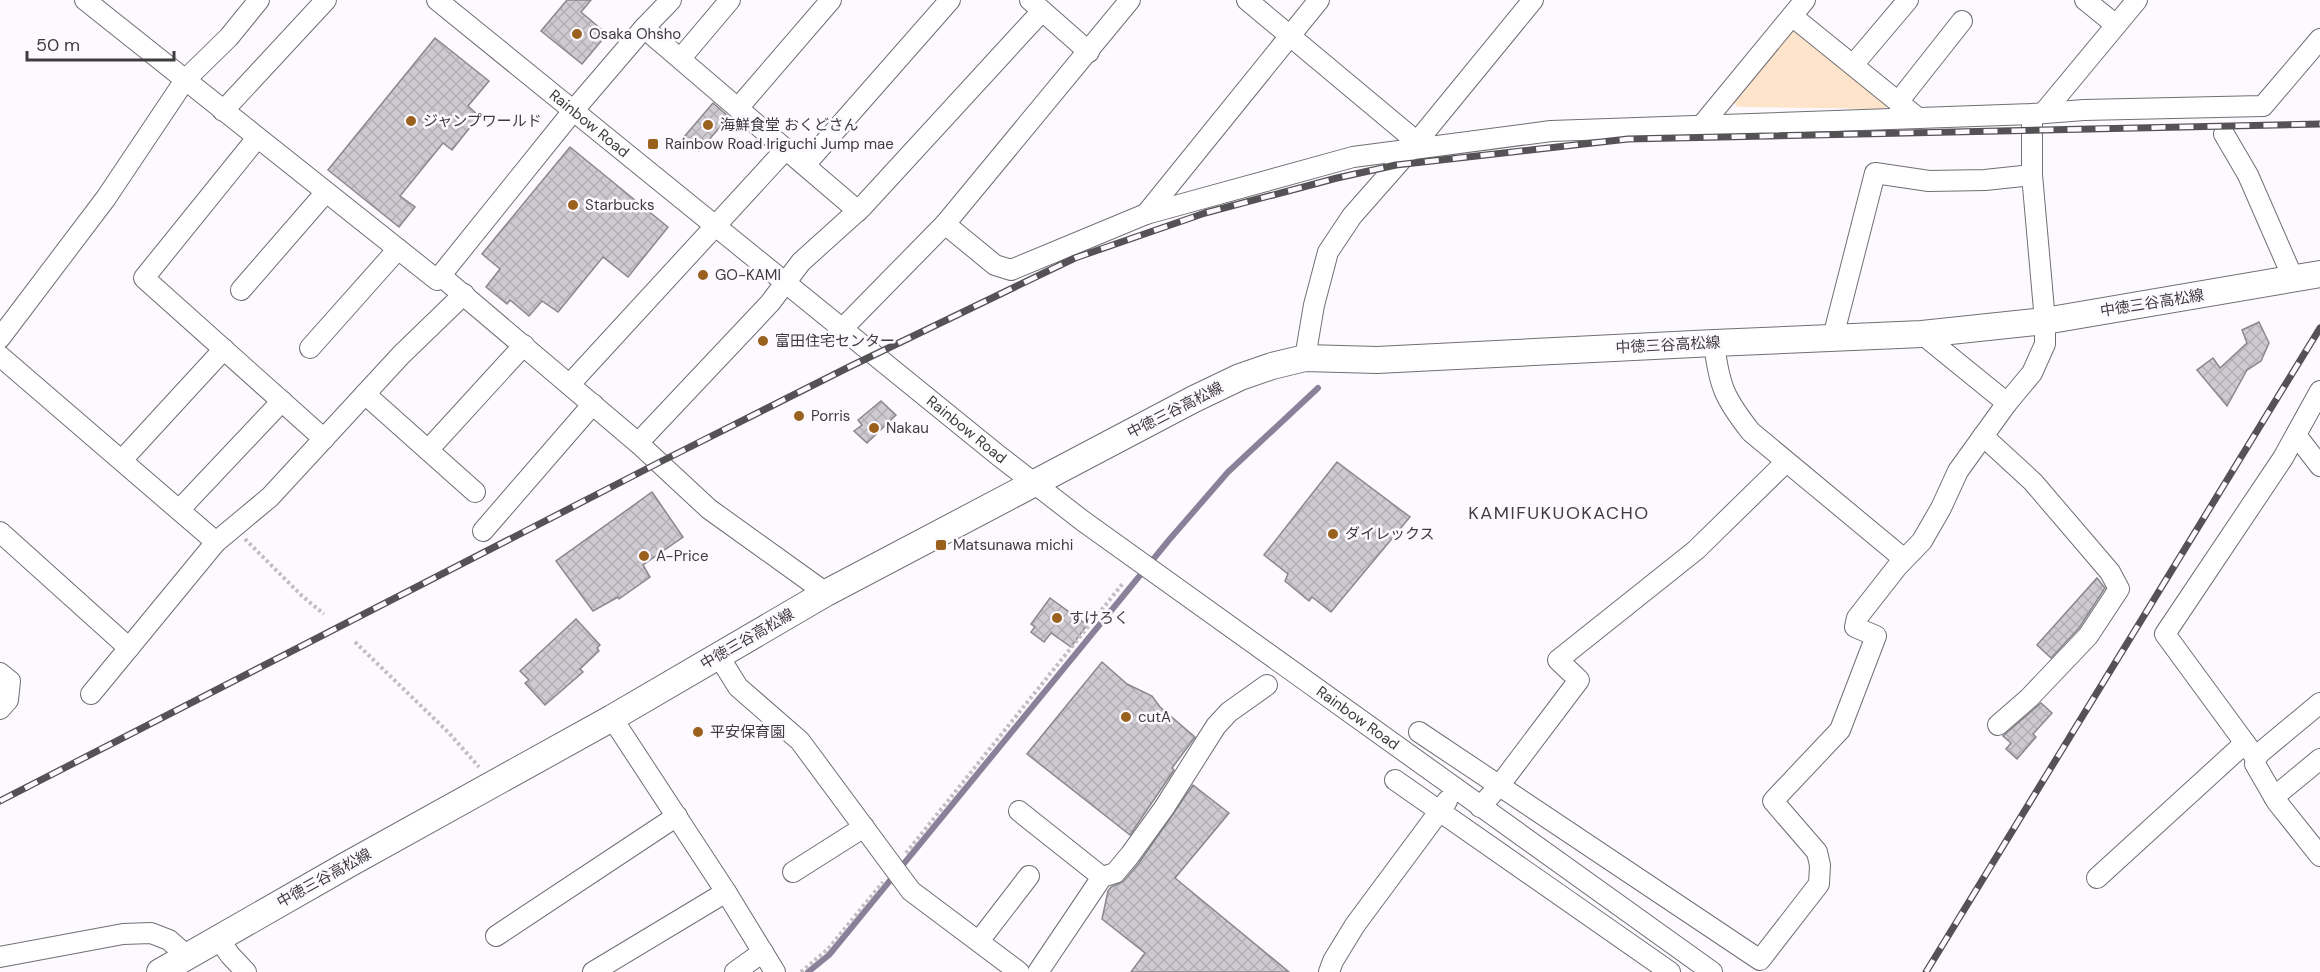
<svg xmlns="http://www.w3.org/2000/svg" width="2320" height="972" font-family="'DM Sans','Noto Sans JP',sans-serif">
<defs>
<pattern id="building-cross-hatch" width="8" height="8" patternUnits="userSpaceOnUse" patternTransform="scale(1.5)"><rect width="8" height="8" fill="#cdcad1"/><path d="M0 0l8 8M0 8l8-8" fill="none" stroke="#b1aeb4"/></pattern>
</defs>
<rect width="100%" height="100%" fill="#fcfafe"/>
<path fill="#fee4cb" d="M1794,27l95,77 -5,5 -146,-2 -5,-4z"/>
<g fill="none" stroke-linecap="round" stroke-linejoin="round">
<path stroke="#8b809a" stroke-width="6" d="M808,972l21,-17 340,-415 59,-68 90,-84"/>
</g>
<path fill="url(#building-cross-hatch)" stroke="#89878d" stroke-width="1.5" d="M567,0h24l-10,12 26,22 -25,30 -41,-33z
M435,38l54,43 -21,25 11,10 -27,34 -9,-7 -43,53 15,11 -16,20 -71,-57z
M713,103l16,14 -30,34 -15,-14z
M570,147l98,80 -40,50 -25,-20 -45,55 -16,-11 -13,15 -19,-16 -3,4 -21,-17 14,-18 -18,-15z
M2259,322l10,21 -8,18 -14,9 -20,36 -30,-36 16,-12 7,10 27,-25 -5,-13z
M881,401l15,14 -29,28 -13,-12 8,-6 -4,-5z
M1337,462l73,55 -79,95 -19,-15 -3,4 -24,-20 3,-7 -24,-19z
M652,492l31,45 -40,28 7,12 -31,22 -1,-2 -25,14 -37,-50z
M2097,578l8,10 -26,40 -28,30 -14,-13z
M1050,598l37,27 -16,22 -20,-14 -7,9 -13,-10 4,-5 -4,-3z
M576,619l24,26 -3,3 2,3 -19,18 3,3 -38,33 -20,-22 4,-3 -9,-9z
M1102,662l25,22 25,12 8,11 35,30 -23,31 2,2 -44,65 -103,-81z
M2041,703l11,10 -19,21 3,3 -19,22 -11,-10 5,-6 -8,-7z
M1193,785l36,28 -54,65 114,94h-158l14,-19 -43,-34 6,-28 3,-4 13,-6 15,-18z"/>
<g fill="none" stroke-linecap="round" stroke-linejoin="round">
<defs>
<g id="minor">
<path d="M85,0l352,280 136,-169 71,-83 27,-28"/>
<path id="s1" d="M437,0l562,456 84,65 629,451"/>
<path d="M1030,0l59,52"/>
<path d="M1247,0l170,142"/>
<path d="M2085,0l31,25"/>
<path d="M1792,16l126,102"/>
<path d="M644,28l214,183"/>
<path d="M681,58l49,-58"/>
<path d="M1853,65l55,-65"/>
<path d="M1898,102l64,-81"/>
<path d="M738,108l93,-108"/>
<path d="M223,111l103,-111"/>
<path d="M2045,111l92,-111"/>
<path d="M1702,125l103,-125"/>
<path d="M2224,134l24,41 45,103"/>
<path d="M257,138l-113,140 180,161"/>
<path d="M805,165l145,-165"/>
<path d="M1146,214l173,-214"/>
<path d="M945,224l50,41 16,5 135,-56 207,-57 198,-26 481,-17 52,-4 179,-4 57,-67"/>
<path d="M441,276l197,167 71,66 117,84"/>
<path d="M241,290l85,-98"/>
<path d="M842,329l103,-105 185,-224"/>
<path d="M1922,334l85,69"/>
<path d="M1833,337l42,-164 54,8 56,-1 47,-5"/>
<path d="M0,338l106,-140 79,-118 44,-43 30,-37"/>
<path d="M1714,343c5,42 10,55 37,89l153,127"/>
<path d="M310,348l88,-99"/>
<path d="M0,356l216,186"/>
<path d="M1305,358l9,-53 14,-53 24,-36 59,-67 122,-149"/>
<path d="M570,384l216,-235"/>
<path d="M365,394l110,98"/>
<path d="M2296,435l24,31"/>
<path d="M1983,436l50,46 77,90 9,17 -31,47 -59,62 -31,27"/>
<path d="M638,443l132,-140 31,-41 61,-55 180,-196"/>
<path d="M428,450l96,-105"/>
<path d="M122,460l102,-111"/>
<path d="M179,510l103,-109"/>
<path d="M483,531l110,-127"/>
<path d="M0,532l129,116"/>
<path d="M718,655l20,32 62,54 111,150 108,81"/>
<path d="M0,673l10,8 -2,19 -8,9"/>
<path d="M91,694l125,-152 54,-45 131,-142 63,-61"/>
<path d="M2320,703l-59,49 -5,6 -1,6 22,38 43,54"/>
<path d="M612,718l114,174 49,80"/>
<path d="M1419,732l341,228 59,-76 1,-19 -3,-13 -44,-51 67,-71 36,-94 -21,-9 2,-9 40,-51 25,-26 19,-33 17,-37 49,-68 25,-30 13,-29v-23l-13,-146v-61"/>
<path d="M2256,758l-91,-124 118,-176 37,-67"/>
<path d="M1395,780l275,192"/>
<path d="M2274,797l46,-38"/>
<path d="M1480,807l19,-21 80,-106 -21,-20 138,-110 90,-88"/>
<path d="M1019,811l83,66"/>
<path d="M793,872l71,-45"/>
<path d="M2097,878l148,-135"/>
<path d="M496,936l181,-120"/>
<path d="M218,938l12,17 16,17"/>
<path d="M979,941l50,-65"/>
<path d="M0,957l123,-23 28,-1 18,7 17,15"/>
<path d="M593,972l133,-80"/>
<path d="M735,972l28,-20"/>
<path d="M1038,972l64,-95 13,-4 15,-18 34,-47 52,-82 13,-14 38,-27"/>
<path d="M1329,972l4,-11 22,-36 92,-124"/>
</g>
<path id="major" d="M160,972l187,-107 265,-147 214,-125 368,-194 46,-22 32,-11 33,-8 72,2 337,-17 208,-9 123,-13 275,-47"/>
</defs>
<use href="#minor" stroke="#716e74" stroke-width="22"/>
<use href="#major" stroke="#716e74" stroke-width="28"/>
<path stroke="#c0bec2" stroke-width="4" stroke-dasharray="3 3" stroke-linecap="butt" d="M245,539l57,57 22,18
M355,642l93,90 31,35
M906,853l218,-271
M801,972l27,-23 55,-67"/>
<use href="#minor" stroke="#fff" stroke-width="20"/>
<use href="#major" stroke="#fff" stroke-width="26"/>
<defs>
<path id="rail" d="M0,801l660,-339 189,-95 226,-109 130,-45 132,-35 59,-13 232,-26 692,-15
M1926,972l394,-644"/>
</defs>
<use href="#rail" stroke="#545255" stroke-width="7"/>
<use href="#rail" stroke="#fcfafe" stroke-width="4.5" stroke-dasharray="14" stroke-linecap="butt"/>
</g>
<g fill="#9a611e" stroke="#fcfafe" stroke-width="2">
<circle cx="577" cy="34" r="6"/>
<circle cx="411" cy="121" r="6"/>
<circle cx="708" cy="125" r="6"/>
<rect x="647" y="138" width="12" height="12" rx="3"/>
<circle cx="573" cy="205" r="6"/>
<circle cx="703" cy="275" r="6"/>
<circle cx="763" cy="341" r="6"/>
<circle cx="799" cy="416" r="6"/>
<circle cx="874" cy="428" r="6"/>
<circle cx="1333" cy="534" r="6"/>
<rect x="935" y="539" width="12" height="12" rx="3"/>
<circle cx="644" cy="556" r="6"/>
<circle cx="1057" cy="618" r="6"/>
<circle cx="1126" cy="717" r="6"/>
<circle cx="698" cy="732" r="6"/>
</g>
<g text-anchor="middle" stroke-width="5" stroke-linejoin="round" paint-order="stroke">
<g font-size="15" fill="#3e3c3f" stroke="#fcfafe" text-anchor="start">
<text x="589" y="39">Osaka Ohsho</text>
<text x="423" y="126">ジャンプワールド</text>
<text x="720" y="130">海鮮食堂 おくどさん</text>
<text x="665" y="149">Rainbow Road Iriguchi Jump mae</text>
<text x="585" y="210">Starbucks</text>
<text x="715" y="280">GO-KAMI</text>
<text x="775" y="346">富田住宅センター</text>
<text x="811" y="421">Porris</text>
<text x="886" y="433">Nakau</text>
<text x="1345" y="539">ダイレックス</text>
<text x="953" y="550">Matsunawa michi</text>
<text x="656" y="561">A-Price</text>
<text x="1069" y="623">すけろく</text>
<text x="1138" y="722">cutA</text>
<text x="710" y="737">平安保育園</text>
</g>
<g font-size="15" fill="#3e3c3f" stroke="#fcfafe">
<text dy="5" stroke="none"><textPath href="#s1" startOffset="196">Rainbow Road</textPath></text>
<text transform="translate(2152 303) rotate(-9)" y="5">中徳三谷高松線</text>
<text transform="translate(1668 345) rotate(-3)" y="5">中徳三谷高松線</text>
<text transform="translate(1175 410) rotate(-27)" y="5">中徳三谷高松線</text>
<text dy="5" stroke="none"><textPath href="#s1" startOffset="682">Rainbow Road</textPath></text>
<text transform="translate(747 639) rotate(-30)" y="5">中徳三谷高松線</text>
<text dy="5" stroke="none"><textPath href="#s1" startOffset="1168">Rainbow Road</textPath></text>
<text transform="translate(324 878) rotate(-29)" y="5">中徳三谷高松線</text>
</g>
<g font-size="18" letter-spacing="1.5" fill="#3e3c3f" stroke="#fcfafe">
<text x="1559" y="519">KAMIFUKUOKACHO</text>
</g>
</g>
<path d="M27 51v9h147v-9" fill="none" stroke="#3e3c3f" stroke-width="3"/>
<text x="36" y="51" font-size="18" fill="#3e3c3f" stroke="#fcfafe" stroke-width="4.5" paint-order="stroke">50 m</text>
</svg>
